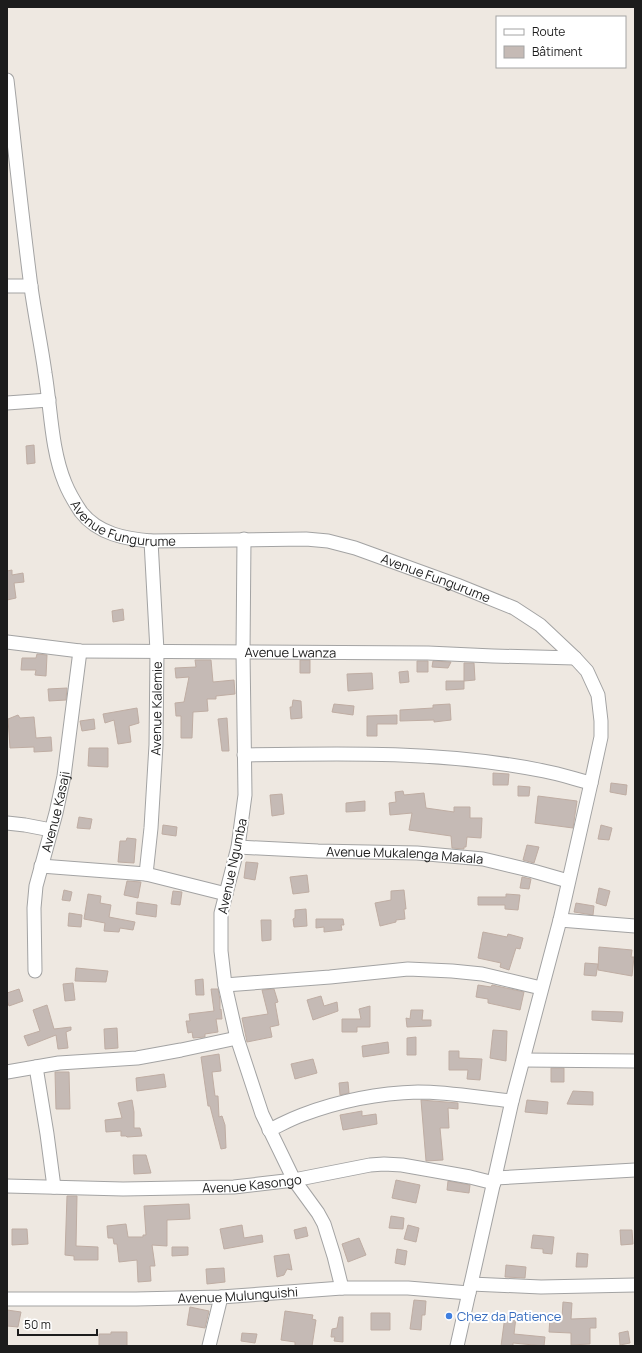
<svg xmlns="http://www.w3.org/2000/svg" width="642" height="1353" font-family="Manrope,sans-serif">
<rect width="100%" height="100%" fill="#eee8e1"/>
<path fill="#c5bab5" stroke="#bfada3" d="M34,445l1,18 -8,1 -1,-18z
M12,570v5l11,-2 1,9 -10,1 2,15 -9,2v-29z
M123,609l1,11 -11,2 -1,-11z
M37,654l10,1 -1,21 -11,-1 1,-5h-15l1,-12h14z
M195,660h16l2,22 21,-2 1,14 -19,2v3h-9l1,12 -15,1 -1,26h-11v-22h-5l-1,-13 9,-1 5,-25 -13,1 -1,-10 21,-1z
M300,660h10v13h-10z
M417,661h11v11h-11z
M433,661l18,1 -3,6 -16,-1z
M464,663h10l1,17 -11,1z
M408,671l1,11 -9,1 -1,-11z
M372,673l1,16 -25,2 -1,-17z
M446,681h18v8l-18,1z
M67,688l-1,12 -17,1 -1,-12z
M293,700l8,1 1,17 -11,1 -1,-12h2z
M334,704l20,2 -1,9 -21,-3z
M450,704l1,16 -17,2v-2l-34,1v-11l33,-2v-3z
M137,708l2,15 -10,3 2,16 -13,2 -4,-24 -9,3 -2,-9z
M18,715l2,3 14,-1 2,21 15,-1 1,14 -18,1v-5l-24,1 -2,-29z
M397,715v9h-20v12h-10v-20z
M227,718l2,33h-7l-4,-32z
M94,719l1,10 -13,2 -2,-10z
M89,748h19v19l-20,-1z
M493,773l16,1 -1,11h-15z
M611,783l16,2 -1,10 -16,-3z
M518,786l12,1 -1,9h-11z
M403,791l1,4 20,-2 2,15 28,4v-5h16v11h12l-1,20 -14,-1 -1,10h-2v2l-12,-1 -1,-12 -42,-6 3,-17 -22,2 -1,-12 7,-1 -1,-10z
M282,794l2,20 -12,2 -2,-21z
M538,796l39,5 -4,27 -38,-5z
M365,801v10l-19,1v-9z
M79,817l13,2 -2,10 -13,-1z
M163,825l14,2 -1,9 -14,-2z
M601,825l11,3 -3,12 -11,-1z
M127,838l9,1 -2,24 -16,-1 2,-21h6z
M527,845l12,2 -5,16 -11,-3z
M246,862l12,1 -3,17 -11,-2z
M307,875l2,17 -16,2 -3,-17z
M522,877l9,2 -2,10 -9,-1z
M127,881l14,1 -3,16 -14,-3z
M599,888l11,3 -4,15 -10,-3z
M64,890l8,2 -2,9 -8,-1z
M404,890l2,19h-2l1,10 -9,1v2l-16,4 -5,-23 16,-3v-9z
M173,891l9,1 -2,13 -9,-1z
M88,894l13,2 -1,7 11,2 -2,12 26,5 -2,8 -13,-2 -1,4 -15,-1 1,-8 -21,-4z
M506,894l14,1 -2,15 -13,-1v-4h-27v-8h28z
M137,902l20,3 -1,12 -20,-3z
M576,903l18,3 -1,9 -19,-3z
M306,909l1,17 -13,1 -1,-8 2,-1v-8z
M69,913l13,2 -1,12 -13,-1z
M316,919h27l1,6h-3l1,5 -18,2v-5l-8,1z
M261,920h10v20l-9,1z
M483,932l24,5 1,-3 15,4 -3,11 -4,-1 -7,22 -9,-3 1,-4 -23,-5z
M599,947l33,3 -1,7h3l-2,19 -34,-6z
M585,963l13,1 -2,12 -12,-1z
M76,968l32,3 -2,11 -31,-1z
M203,979l1,16h-8l-1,-15z
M73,983l2,17 -10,1 -2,-17z
M478,985l13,2 1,-2 32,7 -4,18 -32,-7v-4l-12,-2z
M19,989l4,12 -14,5 -2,-6v-7z
M211,989h7l2,11v10l1,-1 1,10h-6l2,13 -13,2v3l-12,1 -1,-6 -4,1 -2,-12h4l-1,-7 25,-3z
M274,989l4,13 -3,1 4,22 -9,2 2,10 -25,5 -5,-24 26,-4 -6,-24z
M321,996l3,10 13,-4 1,9 -25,9 -6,-20z
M47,1005l7,24 17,-2v3l-5,2 2,16 -10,1 -2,-14 -28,11 -4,-10 16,-5 -7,-21z
M370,1006v21h-13v5h-15v-13h19l-2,-10z
M411,1010h12l-1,10h9v6l-24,1 -1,-9 4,1z
M592,1011l31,1 -1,10 -30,-2z
M117,1028l1,20 -13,1 -1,-20z
M493,1030l14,1 -1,30 -16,-3z
M416,1037v18h-9v-17z
M388,1042l1,11 -26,4 -1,-11z
M449,1051h10v7l23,1 -2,21 -13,-1 1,-9h-19z
M219,1054l2,17 -9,1 3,24h3l1,21 3,-1 3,9 1,23 -5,1 -11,-43h-2l-7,-49z
M313,1059l4,14 -22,6 -4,-15z
M551,1068h13v14h-13z
M55,1072h14l1,37h-14z
M164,1074l2,13 -29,4 -1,-13z
M348,1082l1,11 -9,2 -1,-12z
M573,1091l20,1v13l-26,-1z
M132,1100l2,12v16h6l2,8 -15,1 -1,-1h-5v-5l-15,1 -1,-12 17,-2 -4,-15z
M421,1100l37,3v6l-10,-1 1,20h-9l3,32 -17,1z
M527,1100l21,2 -1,12 -22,-2z
M362,1111v5l14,-2 1,10 -34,6 -3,-15z
M133,1155h13l5,18 -17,1z
M396,1180l24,5 -4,18 -24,-5z
M448,1181l22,4 -1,8 -22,-3z
M67,1196h10l-1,50 22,1v13h-24v-4l-9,-1z
M189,1204l1,15 -23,1v26l-15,-1 3,21h-5l1,15 -13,1 -1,-22 -18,2 -2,-18h-3l-1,-6h-5l-1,-12 19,-2 2,13h15v-2h3l-2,-29z
M391,1216l13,2 -1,11 -14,-1z
M242,1225l2,13 18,-3 1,7 -39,7 -4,-20z
M408,1225l11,3 -3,14 -12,-3z
M306,1227l2,9 -12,3 -2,-9z
M12,1229h15l1,15 -16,1z
M620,1230h12l1,14 -12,1z
M533,1235l21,2 -2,17 -9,-1v-4l-12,-1z
M359,1238l7,17 -18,7 -6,-18z
M172,1247h16v8l-16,1z
M397,1249l10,2 -2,14 -10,-2z
M577,1253l11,1 -1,13h-11z
M289,1254l3,16 -5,-1 -3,6 -7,2 -3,-21z
M506,1265l20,2 -1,11 -20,-1z
M224,1268l1,14 -18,2 -1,-15z
M414,1300l12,1 -1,14h-3l-1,15 -11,-1z
M563,1302l9,1 -1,16 25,-1v10h-6v16l-19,1v-12l-22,-1 1,-15 12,1z
M190,1307l19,4 -4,17 -18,-3z
M7,1310l14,2 -3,15 -11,-1z
M285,1311l28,4 -1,4 4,1 -4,26h-17v-4l-14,-2z
M371,1313h19v17h-19z
M505,1316l11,1 -2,17 31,3 -1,9 -31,-3v3h-12z
M339,1317h4v25l-9,-1 1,-4h-4l1,-8 5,-1z
M628,1331l2,12 -10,2 -1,-12z
M111,1332h16v14h-28v-12h12z
M242,1333l15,1 -2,9 -14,-2z"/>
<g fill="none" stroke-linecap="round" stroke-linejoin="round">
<defs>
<g id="minor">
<path id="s1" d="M7,80c8,69 15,138 24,207 4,29 10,57 14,86 6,36 6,76 20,110 4,10 10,20 16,29 17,22 45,27 70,29l155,-2 22,2 27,7 102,37 57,23 26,17 35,33 12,13 11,24 3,26v16l-10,46 -31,137 -48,181 -55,245"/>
<path d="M7,286h24"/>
<path d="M7,403l42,-3"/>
<path d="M244,539l-1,113 2,143 -7,52 -17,66v38l4,34 12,53 25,76 32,66 24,33 6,11 10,32 8,32"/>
<path id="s2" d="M7,642l73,9 348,2 65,3 82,2"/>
<path d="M244,755c100,-2 202,-4 300,16 16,3 31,8 47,12"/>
<path d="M7,823l18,2 26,5"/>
<path id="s3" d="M238,847l80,4 99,2 66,6 50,12 35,10"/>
<path d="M41,866l105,8 80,20"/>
<path id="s4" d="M146,874l5,-46 5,-83 1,-94 -6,-110"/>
<path d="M560,920l75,6"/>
<path id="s5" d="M35,971l-1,-63 2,-22 20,-73 8,-37 16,-125"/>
<path d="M225,985l105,-8 78,-8 44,2 30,3 59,14"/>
<path d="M523,1060l112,1"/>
<path d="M36,1067l11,67 7,53"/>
<path d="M7,1072l52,-9 78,-5 44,-8 56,-12"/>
<path d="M269,1130c11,-5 22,-11 33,-15 37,-14 78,-22 116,-23 32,0 63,6 94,9"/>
<path d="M495,1178l140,-8"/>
<path id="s6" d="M7,1186l116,3 111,-2 60,-7 76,-15 14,-1 18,1 68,12 24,6"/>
<path d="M471,1284l70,3 94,-2"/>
<path id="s7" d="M7,1299h129l85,-2 121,-9h66l61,5"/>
<path d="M209,1346l12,-49"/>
</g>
</defs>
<use href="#minor" stroke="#a3a3a3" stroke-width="15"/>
<use href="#minor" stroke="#fff" stroke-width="13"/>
</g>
<circle fill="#3f7fe0" stroke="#fff" stroke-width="1.5" cx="449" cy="1316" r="4"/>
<g text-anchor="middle" stroke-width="4" stroke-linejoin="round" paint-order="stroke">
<g font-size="13" fill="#1c1c1c" stroke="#fff">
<text dy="5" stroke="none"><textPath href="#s1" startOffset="486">Avenue Fungurume</textPath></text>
<text dy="5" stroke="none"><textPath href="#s1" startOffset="810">Avenue Fungurume</textPath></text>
<text dy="5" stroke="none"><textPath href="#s2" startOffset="284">Avenue Lwanza</textPath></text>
<text dy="5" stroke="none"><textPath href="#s4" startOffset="166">Avenue Kalemie</textPath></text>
<text dy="5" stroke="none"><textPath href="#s5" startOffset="162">Avenue Kasaji</textPath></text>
<text dy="5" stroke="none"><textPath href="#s3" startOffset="167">Avenue Mukalenga Makala</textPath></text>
<text transform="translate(232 866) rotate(-78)" y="5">Avenue Ngumba</text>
<text dy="5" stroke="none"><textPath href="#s6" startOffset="245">Avenue Kasongo</textPath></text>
<text dy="5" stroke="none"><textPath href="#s7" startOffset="231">Avenue Mulunguishi</textPath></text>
</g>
<g font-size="13" fill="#366cbe" stroke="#fff" text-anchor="start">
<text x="457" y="1321">Chez da Patience</text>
</g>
</g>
<rect width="642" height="1353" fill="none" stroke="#1c1c1c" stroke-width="16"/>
<rect x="496" y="16" width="130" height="52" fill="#ffffff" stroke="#a4a4a4"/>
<rect x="504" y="29" width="20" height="6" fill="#ffffff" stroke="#a4a4a4"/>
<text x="532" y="36" font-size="12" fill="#1c1c1c">Route</text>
<rect x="504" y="46" width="20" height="12" fill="#c5bab5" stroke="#a4a4a4"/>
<text x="532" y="56" font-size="12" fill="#1c1c1c">Bâtiment</text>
<path d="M18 1329v6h79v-6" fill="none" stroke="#1c1c1c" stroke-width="2"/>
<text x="24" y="1329" font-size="12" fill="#1c1c1c" stroke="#ffffff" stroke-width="3" paint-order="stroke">50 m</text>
</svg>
